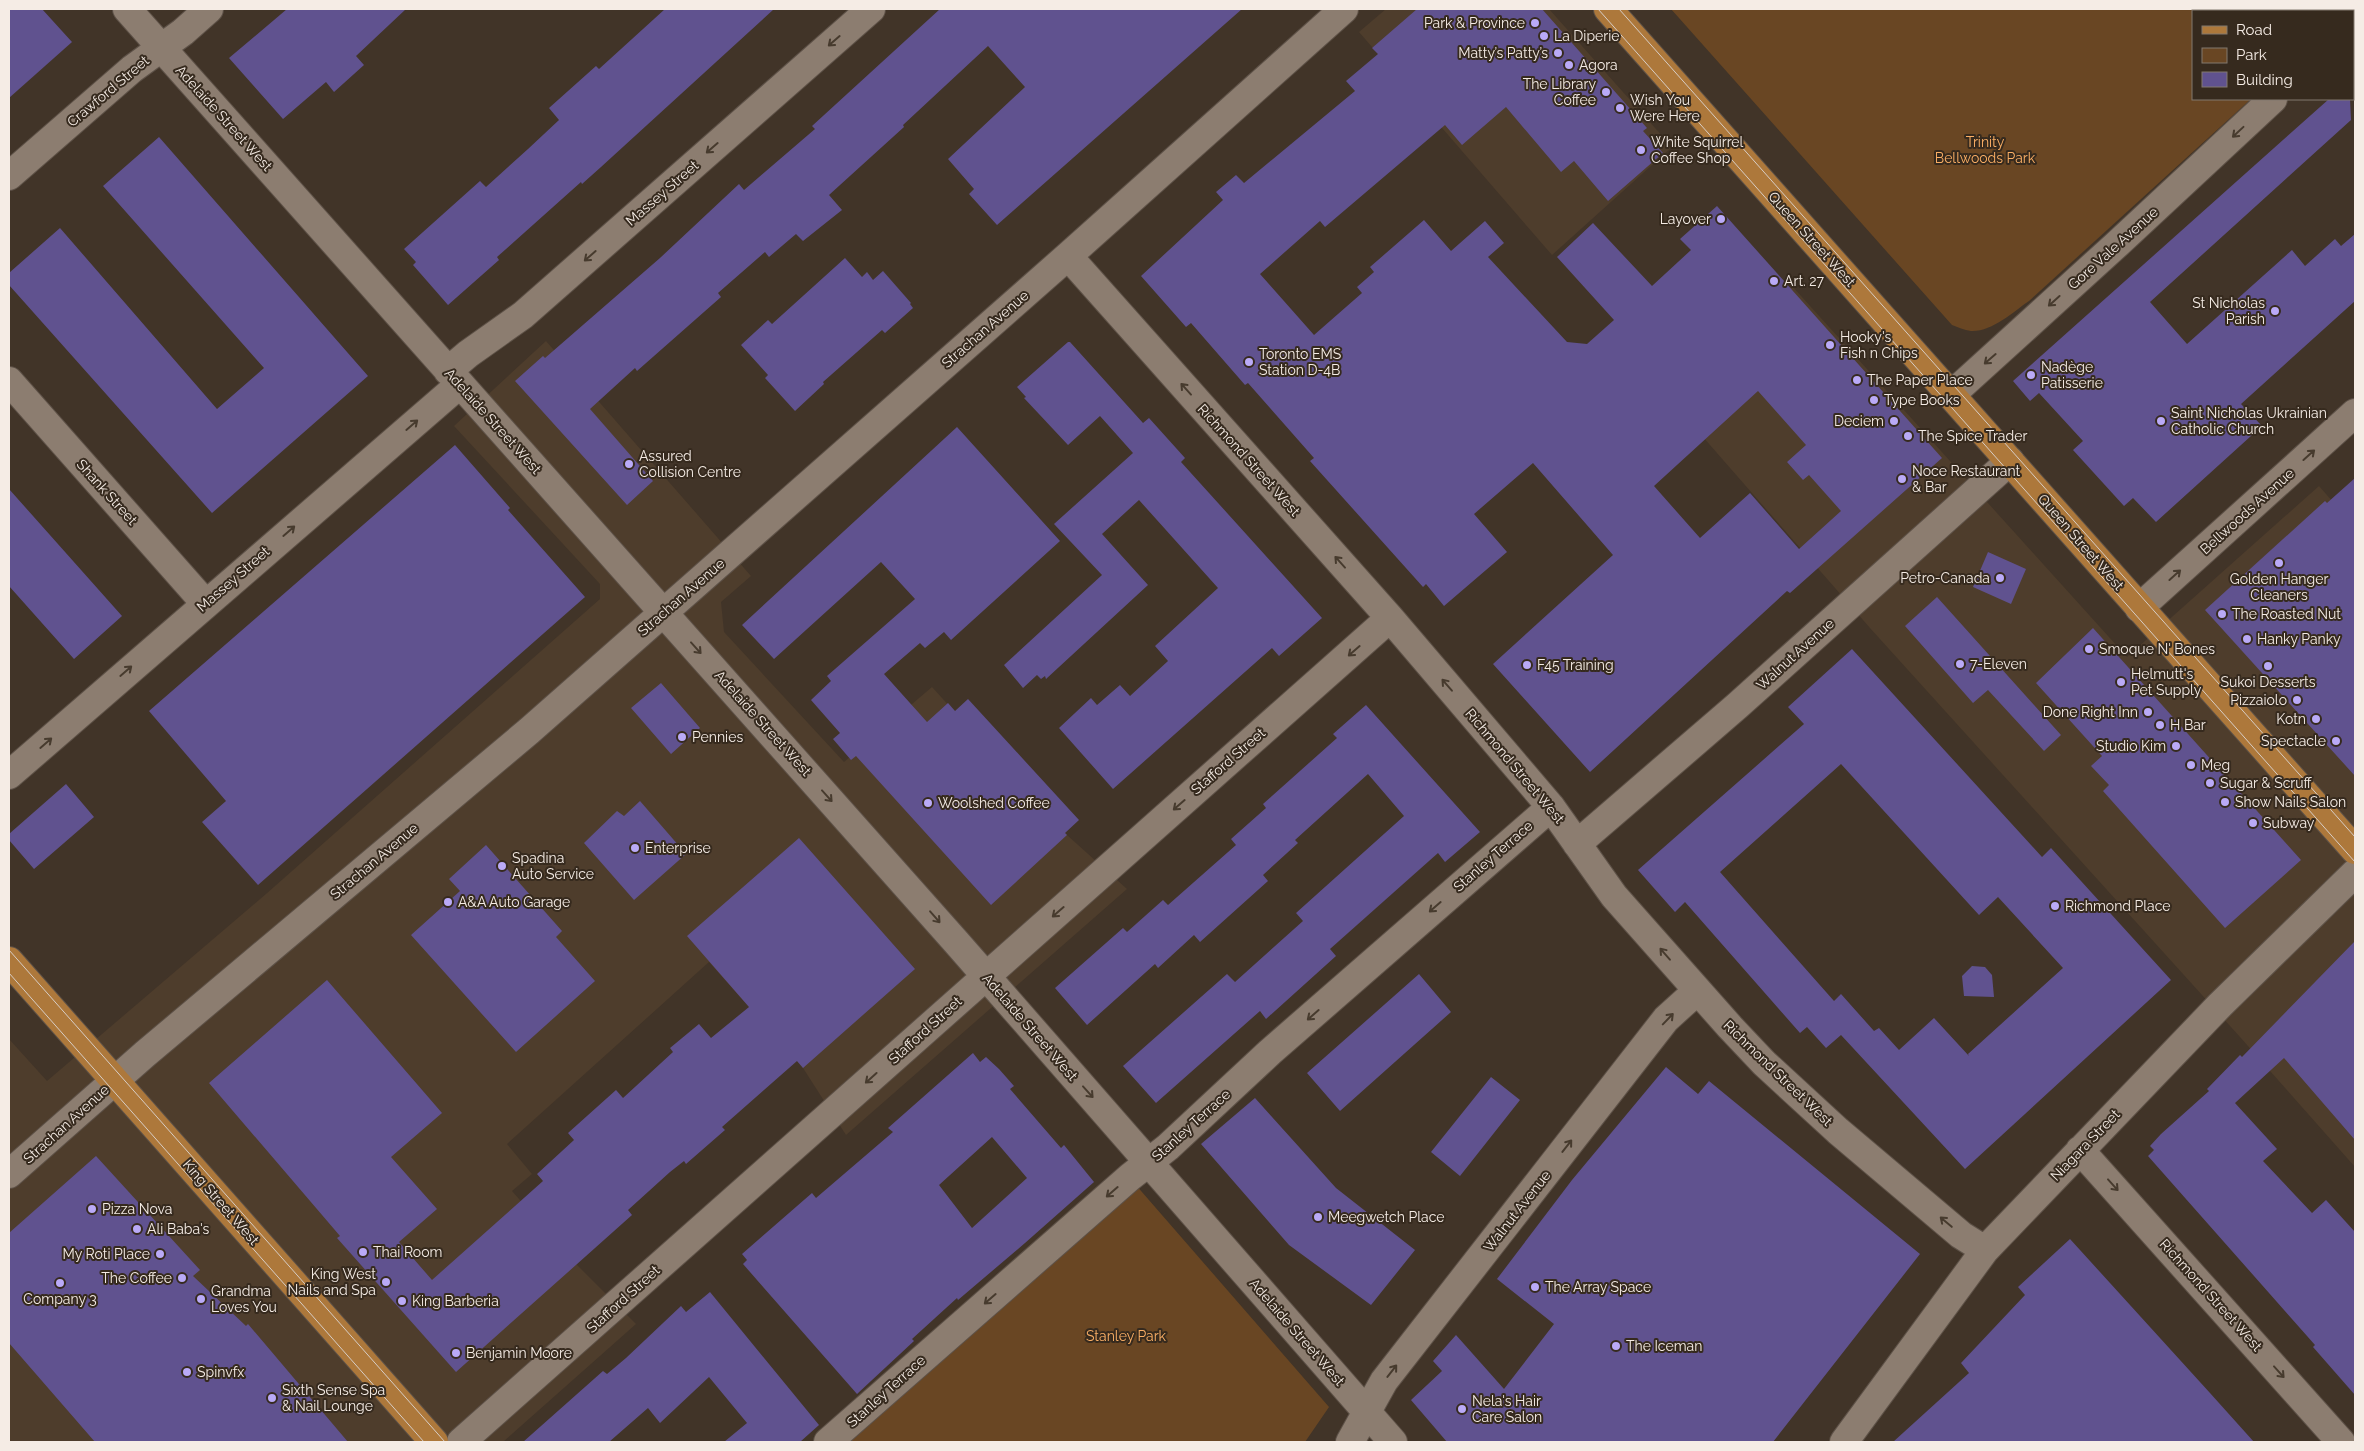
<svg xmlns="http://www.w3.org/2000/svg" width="2364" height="1451" font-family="Raleway,sans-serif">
<rect width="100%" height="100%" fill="#413428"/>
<path fill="#4e3d2c" d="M1386,9h163l123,138 -120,108 -193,-223z
M1792,286l335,371 192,-171 36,41v640l-115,-130 -370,-409 -202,-231z
M546,341l205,235 -30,26 3,30 120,130 88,-75 135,148 60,54 -281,246 -43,-67 -94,-106 -202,182 25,30 -20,17 64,73 60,60 -133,118h-494v-403l38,42 219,-187 334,-295v-15l-146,-158z"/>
<path fill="#694623" d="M1671,9h678l-2,2h-154v88h58l-222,202c-16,11 -37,31 -58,30 -7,-1 -13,-4 -19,-6z
M1135,1184l194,223 -24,35h-457z"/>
<path fill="#60528f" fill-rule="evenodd" d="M9,9h33l30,33 -63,56z
M287,9h119l-50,47 8,9 -30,27 -8,-10 -43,37 -54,-61z
M665,9h109l-173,158 -19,17 -1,-2 -84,75 2,3 -51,45 -35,-40 3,-3 -12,-13 76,-68 6,6 42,-38 31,-29 -10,-12 47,-42 3,3z
M940,9h302l-245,216 -28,-31 5,-5 -26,-30 77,-72 -37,-41 -85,79 1,2 -75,68 13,15 -39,31 -7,-7 -27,23 -4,-5 -47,41 3,4 -84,74 -2,-3 -45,41 63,72 -26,24 -112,-124 28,-25 2,2 115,-100 79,-74 5,6 71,-61 -3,-3z
M1417,9h125l105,119 -4,3 20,22 -55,48 -34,-40 -13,11 -55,-65 -44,38 -17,-20 -120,102 -5,-6 -60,53 54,61 48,-42 -5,-6 17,-15 -4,-5 54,-47 27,31 34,-30 19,22 -16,14 79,85 20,2 27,-24 -57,-63 36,-34 59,63 39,-36 -11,-11 37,-33 225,252 -152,135 -3,-2 -197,181 -97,-108 120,-109 -80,-92 -59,51 33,38 -63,54 -18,-22 -3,3 -113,-126 4,-3 -66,-75 -3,2 -54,-62 -5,4 -45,-51 82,-76 -7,-8 20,-17 8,8 111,-92 -9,-10 32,-27 -6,-6zM1758,391l48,54 -19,17 16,18 6,-5 32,36 -42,38 -49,-56 -50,45 -46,-52z
M2329,99h21l1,21 -201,182 37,42 105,-94 13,16 30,-27 6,7 14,-12v67l-114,103 21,22 -106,96 -23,-24 -9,8 -51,-56 10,-9 -44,-48 -9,8 -17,-20z
M159,137l209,239 -156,137 -203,-228v-12l51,-45 157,181 47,-41 -161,-182z
M845,258l17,19 5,-5 6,8 10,-9 28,32 -1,1 3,4 -28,25 -3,-3 -59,52 1,2 -29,27 -30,-33 3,-3 -27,-30 27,-25 4,4z
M1068,342h2l73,81 6,-5 36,40 -4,4 141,156 -43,38 -7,-8 -159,141 -54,-61 32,-30 6,7 23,-20 10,11 38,-35 -13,-15 63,-58 -79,-88 -37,34 46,51 -102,94 -1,-3 -4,3 -4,-4 -14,13 -19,-23 98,-90 -48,-51 79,-71 -33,-37 -32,29 -44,-47 2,-1 -9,-10z
M957,427l103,114 -109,99 -7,-8 -19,16 -5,-5 -36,31 43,48 21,-19 7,8 13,-12 111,121 -14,13 2,2 -76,70 -135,-149 -5,4 -18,-21 7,-6 -29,-33 20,-19 -4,-5 88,-77 -34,-37 -107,97 -32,-34z
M455,445l55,63 -2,2 77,87 -327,288 -56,-63 24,-21 -77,-90z
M2355,478v298l-150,-166 120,-109 2,2z
M9,489l113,127 -48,43 -65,-73z
M1988,552l38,17 -15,35 -38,-17z
M1937,597l124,138 -17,16 -56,-61 -15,13 -68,-77z
M2093,628l208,232 -76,68 -122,-137 6,-6 -18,-19 11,-10 -66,-73z
M1852,649l190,208 9,-9 120,132 -206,189 -124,-134 -15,13 -19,-21 -7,6 -115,-131 -10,10 -37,-42 166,-146 -16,-17zM1841,764l138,151 19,-18 65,71 -95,86 1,2 -35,-38 -35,32 -20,-22 -5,3 -33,-37 -7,7 -114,-129z
M661,683l39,45 -29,26 -40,-46z
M1366,705l114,127 -35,30 -7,-9 -108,96 6,7 -70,63 -6,-8 -104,92 -33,-37 104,-92 8,8 68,-61 -7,-8 108,-97 -36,-42 -73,66 3,3 -35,32 5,6 -68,61 -6,-7 -36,33 -3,-4 -68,61 -32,-37 68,-60 4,4 36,-32 5,5 68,-60 -5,-6 35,-31 -3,-4 74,-66 -4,-4z
M66,784l28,33 -60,52 -25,-29v-6z
M640,801l46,53 -52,46 -50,-57 33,-32 7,5z
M799,838l116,131 -112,99 -6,-7 -75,66 3,3 -39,34 -2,-3 -14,11 -42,38 4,5 -176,157 -119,-134 3,-2 -131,-153 118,-103 115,133 -51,44 46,52 -38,33 33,38 111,-99 -6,-7 37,-34 -6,-7 48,-43 7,8 50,-46 -3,-4 29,-24 12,14 38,-31 -62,-71z
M486,845l76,86 -6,6 39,44 -79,71 -105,-117 49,-44 -11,-12z
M2355,941v199l-71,-82 -49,45 42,46 -14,12 49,52 14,-13 29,32v163l-42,-48 2,-2 -167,-189 6,-6 -4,-4 11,-12 48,-43 -2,-2 33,-34 2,2z
M1972,966l13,1 7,8 2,22 -30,-1 -2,-20z
M1419,974l32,38 -111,99 -33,-38z
M973,1053l7,9 6,-5 13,12 15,17 -4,3 51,59 3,-3 30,37 -69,61 -67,57 -1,-2 -45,41 2,2 -57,53 -114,-130 4,-4 -5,-6 70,-61 4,5 77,-66 -5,-4zM992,1137l35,41 -55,50 -33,-43z
M1666,1067l32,27 11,-13 211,173 -147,188h-326l-36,-42 31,-29 -9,-10 23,-26 48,54 50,-65 -57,-45 75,-99z
M1491,1077l29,23 -60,76 -29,-24z
M1255,1098l81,90 79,62 -44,55 -82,-60 -88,-101z
M96,1156l104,114 -7,6 53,50 2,-2 100,118h-253l-86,-99v-110z
M2070,1239l140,154 44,49h-361l76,-69 -8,-10 64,-68 -7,-8z
M710,1292l109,133 -19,17h-76l23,-19 -38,-46 -49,46 -12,-15 -39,34h-86l80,-71 4,3 19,-16 55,-52 5,6z"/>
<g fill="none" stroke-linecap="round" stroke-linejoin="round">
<defs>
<path id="minor" d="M127,9l830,934 436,499
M2353,26l2,-2
M9,176l123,-107 51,-37 26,-23
M1068,256l322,362 161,189 63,89 116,131 34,36 74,68 123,104 24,15
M448,371l20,-17 55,-39 348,-306
M9,381l196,222
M1951,395l164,-149 158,-147
M2139,608l216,-195
M9,775l450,-390
M1577,844l160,-138 273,-245
M2080,1150l261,292
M9,1174l136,-120 384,-323 539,-475 276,-247
M461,1442l929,-824
M828,1442l302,-265 38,-30 102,-95 281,-245
M1350,1442l34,-61 282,-362 31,-28
M1844,1442l141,-192 235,-245 135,-132"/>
<path id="major" d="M1608,9l747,841
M9,961l425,481"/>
</defs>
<use href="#minor" stroke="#5d5147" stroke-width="30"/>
<use href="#major" stroke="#5d5147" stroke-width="30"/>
<use href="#minor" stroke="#8c7d70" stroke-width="28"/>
<use href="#major" stroke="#ad783b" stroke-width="28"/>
<path stroke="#d7cdc5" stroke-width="1" d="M1598,9l757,853
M1619,9l736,828
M9,950l436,492
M9,973l415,469"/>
</g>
<defs><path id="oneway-shaft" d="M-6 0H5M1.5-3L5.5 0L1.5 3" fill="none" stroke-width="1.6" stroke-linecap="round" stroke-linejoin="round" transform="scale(1.25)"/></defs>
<g stroke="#473b2e">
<use href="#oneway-shaft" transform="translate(834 41) rotate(139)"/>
<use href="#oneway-shaft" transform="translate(2238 132) rotate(137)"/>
<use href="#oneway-shaft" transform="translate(712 148) rotate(139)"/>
<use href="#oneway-shaft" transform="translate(590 256) rotate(139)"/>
<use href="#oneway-shaft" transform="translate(2054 301) rotate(138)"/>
<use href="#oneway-shaft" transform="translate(1990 359) rotate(139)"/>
<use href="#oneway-shaft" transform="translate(1186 389) rotate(-132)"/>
<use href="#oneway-shaft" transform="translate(412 425) rotate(-41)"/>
<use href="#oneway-shaft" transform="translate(2309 455) rotate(-42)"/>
<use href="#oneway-shaft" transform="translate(289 531) rotate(-41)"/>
<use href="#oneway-shaft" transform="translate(1340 562) rotate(-132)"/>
<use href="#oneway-shaft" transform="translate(2175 575) rotate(-42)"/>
<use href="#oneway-shaft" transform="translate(696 648) rotate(48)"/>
<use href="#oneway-shaft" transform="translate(1354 651) rotate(139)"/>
<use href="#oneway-shaft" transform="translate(126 671) rotate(-41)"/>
<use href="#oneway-shaft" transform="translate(1447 685) rotate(-131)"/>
<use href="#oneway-shaft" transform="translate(46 743) rotate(-41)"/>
<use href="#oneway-shaft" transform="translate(827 796) rotate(48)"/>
<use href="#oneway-shaft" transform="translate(1179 805) rotate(139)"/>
<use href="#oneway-shaft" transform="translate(1435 907) rotate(139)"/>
<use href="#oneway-shaft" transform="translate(1058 912) rotate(139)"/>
<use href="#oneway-shaft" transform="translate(935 917) rotate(49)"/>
<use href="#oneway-shaft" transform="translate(1665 954) rotate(-131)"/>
<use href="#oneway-shaft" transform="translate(1313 1015) rotate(139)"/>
<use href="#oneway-shaft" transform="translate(1668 1019) rotate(-46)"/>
<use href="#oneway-shaft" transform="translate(871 1078) rotate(138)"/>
<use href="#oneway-shaft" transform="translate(1088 1092) rotate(48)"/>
<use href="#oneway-shaft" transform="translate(1567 1146) rotate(-52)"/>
<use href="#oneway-shaft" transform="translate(2113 1185) rotate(48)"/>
<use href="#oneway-shaft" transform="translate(1112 1192) rotate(139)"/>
<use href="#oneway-shaft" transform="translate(1946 1222) rotate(-140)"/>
<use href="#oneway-shaft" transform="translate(990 1299) rotate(139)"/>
<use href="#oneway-shaft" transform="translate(1392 1371) rotate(-52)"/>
<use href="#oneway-shaft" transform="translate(2279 1372) rotate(48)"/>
</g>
<g fill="#baaaf7" stroke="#362a1e" stroke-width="2">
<circle cx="1535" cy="23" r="5"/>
<circle cx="1544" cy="36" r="5"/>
<circle cx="1558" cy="53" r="5"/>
<circle cx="1569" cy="65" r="5"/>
<circle cx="1606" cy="92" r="5"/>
<circle cx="1620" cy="108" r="5"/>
<circle cx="1641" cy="150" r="5"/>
<circle cx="1721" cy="219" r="5"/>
<circle cx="1774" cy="281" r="5"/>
<circle cx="2275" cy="311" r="5"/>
<circle cx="1830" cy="345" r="5"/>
<circle cx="1249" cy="362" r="5"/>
<circle cx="2031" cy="375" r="5"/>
<circle cx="1857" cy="380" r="5"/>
<circle cx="1874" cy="400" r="5"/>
<circle cx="1894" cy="421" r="5"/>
<circle cx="2161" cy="421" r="5"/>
<circle cx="1908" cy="436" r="5"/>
<circle cx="629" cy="464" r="5"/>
<circle cx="1902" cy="479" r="5"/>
<circle cx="2279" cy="563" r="5"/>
<circle cx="2000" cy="578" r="5"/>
<circle cx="2222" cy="614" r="5"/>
<circle cx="2247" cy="639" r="5"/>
<circle cx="2089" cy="649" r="5"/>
<circle cx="1960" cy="664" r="5"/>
<circle cx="1527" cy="665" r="5"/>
<circle cx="2268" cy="666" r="5"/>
<circle cx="2121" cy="682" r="5"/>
<circle cx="2297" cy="700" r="5"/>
<circle cx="2148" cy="712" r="5"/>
<circle cx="2316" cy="719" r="5"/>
<circle cx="2160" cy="725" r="5"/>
<circle cx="682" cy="737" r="5"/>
<circle cx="2336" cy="741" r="5"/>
<circle cx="2176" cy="746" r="5"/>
<circle cx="2191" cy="765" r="5"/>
<circle cx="2210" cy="783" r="5"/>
<circle cx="2225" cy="802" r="5"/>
<circle cx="928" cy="803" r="5"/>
<circle cx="2253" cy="823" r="5"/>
<circle cx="635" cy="848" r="5"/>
<circle cx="502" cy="866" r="5"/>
<circle cx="448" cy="902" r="5"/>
<circle cx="2055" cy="906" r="5"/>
<circle cx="92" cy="1209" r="5"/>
<circle cx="1318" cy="1217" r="5"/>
<circle cx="137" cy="1229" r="5"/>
<circle cx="363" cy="1252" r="5"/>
<circle cx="160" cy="1254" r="5"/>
<circle cx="182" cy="1278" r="5"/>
<circle cx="386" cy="1282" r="5"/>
<circle cx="60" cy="1283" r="5"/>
<circle cx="1535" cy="1287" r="5"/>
<circle cx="201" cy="1299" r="5"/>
<circle cx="402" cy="1301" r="5"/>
<circle cx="1616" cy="1346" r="5"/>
<circle cx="456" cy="1353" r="5"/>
<circle cx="187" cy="1372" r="5"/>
<circle cx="272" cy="1398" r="5"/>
<circle cx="1462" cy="1409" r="5"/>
</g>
<g text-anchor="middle" stroke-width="4" stroke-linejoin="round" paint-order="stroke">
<g font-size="14" fill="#f5ece5" stroke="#362a1e" text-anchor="start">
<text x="1525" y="28" text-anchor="end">Park &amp; Province</text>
<text x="1554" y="41">La Diperie</text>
<text x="1548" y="58" text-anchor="end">Matty’s Patty’s</text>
<text x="1579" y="70">Agora</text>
<text x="1596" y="89" text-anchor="end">The Library<tspan x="1596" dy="16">Coffee</tspan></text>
<text x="1630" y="105">Wish You<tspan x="1630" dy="16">Were Here</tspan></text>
<text x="1651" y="147">White Squirrel<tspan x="1651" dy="16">Coffee Shop</tspan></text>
<text x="1711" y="224" text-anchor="end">Layover</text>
<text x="1784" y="286">Art. 27</text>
<text x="2265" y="308" text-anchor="end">St Nicholas<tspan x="2265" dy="16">Parish</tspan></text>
<text x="1840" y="342">Hooky's<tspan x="1840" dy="16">Fish n Chips</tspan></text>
<text x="1259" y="359">Toronto EMS<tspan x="1259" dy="16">Station D-4B</tspan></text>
<text x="2041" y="372">Nadège<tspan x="2041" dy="16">Patisserie</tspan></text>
<text x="1867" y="385">The Paper Place</text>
<text x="1884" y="405">Type Books</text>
<text x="2171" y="418">Saint Nicholas Ukrainian<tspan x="2171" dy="16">Catholic Church</tspan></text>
<text x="1884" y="426" text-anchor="end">Deciem</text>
<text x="1918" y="441">The Spice Trader</text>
<text x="639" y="461">Assured<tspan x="639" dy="16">Collision Centre</tspan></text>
<text x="1912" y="476">Noce Restaurant<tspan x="1912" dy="16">&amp; Bar</tspan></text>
<text x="1990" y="583" text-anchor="end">Petro-Canada</text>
<text x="2279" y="584" text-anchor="middle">Golden Hanger<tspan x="2279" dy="16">Cleaners</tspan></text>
<text x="2232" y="619">The Roasted Nut</text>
<text x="2257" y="644">Hanky Panky</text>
<text x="2099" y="654">Smoque N' Bones</text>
<text x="1970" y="669">7-Eleven</text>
<text x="1537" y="670">F45 Training</text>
<text x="2131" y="679">Helmutt's<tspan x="2131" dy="16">Pet Supply</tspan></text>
<text x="2268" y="687" text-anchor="middle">Sukoi Desserts</text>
<text x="2287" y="705" text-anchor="end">Pizzaiolo</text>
<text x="2138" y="717" text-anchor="end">Done Right Inn</text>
<text x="2306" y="724" text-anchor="end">Kotn</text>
<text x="2170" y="730">H Bar</text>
<text x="692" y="742">Pennies</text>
<text x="2326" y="746" text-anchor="end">Spectacle</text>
<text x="2166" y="751" text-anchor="end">Studio Kim</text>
<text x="2201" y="770">Meg</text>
<text x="2220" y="788">Sugar &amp; Scruff</text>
<text x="2235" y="807">Show Nails Salon</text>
<text x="938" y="808">Woolshed Coffee</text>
<text x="2263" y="828">Subway</text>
<text x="645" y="853">Enterprise</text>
<text x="512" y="863">Spadina<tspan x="512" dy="16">Auto Service</tspan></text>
<text x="458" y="907">A&amp;A Auto Garage</text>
<text x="2065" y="911">Richmond Place</text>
<text x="102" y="1214">Pizza Nova</text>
<text x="1328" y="1222">Meegwetch Place</text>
<text x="147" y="1234">Ali Baba's</text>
<text x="373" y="1257">Thai Room</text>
<text x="150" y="1259" text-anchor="end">My Roti Place</text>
<text x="376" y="1279" text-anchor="end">King West<tspan x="376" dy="16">Nails and Spa</tspan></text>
<text x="172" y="1283" text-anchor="end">The Coffee</text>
<text x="1545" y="1292">The Array Space</text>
<text x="211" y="1296">Grandma<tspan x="211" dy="16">Loves You</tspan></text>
<text x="60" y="1304" text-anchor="middle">Company 3</text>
<text x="412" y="1306">King Barberia</text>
<text x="1626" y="1351">The Iceman</text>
<text x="466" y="1358">Benjamin Moore</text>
<text x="197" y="1377">Spinvfx</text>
<text x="282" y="1395">Sixth Sense Spa<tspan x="282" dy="16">&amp; Nail Lounge</tspan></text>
<text x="1472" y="1406">Nela's Hair<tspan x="1472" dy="16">Care Salon</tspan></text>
</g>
<g font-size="14" fill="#f5ece5" stroke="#362a1e">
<text transform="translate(108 91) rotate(-40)" y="5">Crawford Street</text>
<text transform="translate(224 118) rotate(48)" y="5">Adelaide Street West</text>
<text transform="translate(662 193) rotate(-41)" y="5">Massey Street</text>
<text transform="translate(1812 239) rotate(48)" y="5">Queen Street West</text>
<text transform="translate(2113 248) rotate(-42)" y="5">Gore Vale Avenue</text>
<text transform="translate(985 329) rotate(-41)" y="5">Strachan Avenue</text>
<text transform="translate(493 421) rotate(48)" y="5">Adelaide Street West</text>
<text transform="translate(1249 460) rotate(48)" y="5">Richmond Street West</text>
<text transform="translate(107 492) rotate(48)" y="5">Shank Street</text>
<text transform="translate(2247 511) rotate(-42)" y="5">Bellwoods Avenue</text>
<text transform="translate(2081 542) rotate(49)" y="5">Queen Street West</text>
<text transform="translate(233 579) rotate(-41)" y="5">Massey Street</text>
<text transform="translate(681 597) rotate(-41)" y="5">Strachan Avenue</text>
<text transform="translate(1795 654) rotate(-42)" y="5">Walnut Avenue</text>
<text transform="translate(763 723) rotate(48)" y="5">Adelaide Street West</text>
<text transform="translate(1228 761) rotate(-41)" y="5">Stafford Street</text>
<text transform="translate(1515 766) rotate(50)" y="5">Richmond Street West</text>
<text transform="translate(1493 856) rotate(-41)" y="5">Stanley Terrace</text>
<text transform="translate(374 861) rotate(-40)" y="5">Strachan Avenue</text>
<text transform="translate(1030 1027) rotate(49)" y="5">Adelaide Street West</text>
<text transform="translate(925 1030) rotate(-42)" y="5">Stafford Street</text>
<text transform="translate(1778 1073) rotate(44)" y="5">Richmond Street West</text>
<text transform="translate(66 1124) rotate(-42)" y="5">Strachan Avenue</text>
<text transform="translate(1191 1125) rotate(-42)" y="5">Stanley Terrace</text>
<text transform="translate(2085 1145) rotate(-46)" y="5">Niagara Street</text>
<text transform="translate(221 1202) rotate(49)" y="5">King Street West</text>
<text transform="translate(1517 1211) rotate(-52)" y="5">Walnut Avenue</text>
<text transform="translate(2211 1295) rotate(48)" y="5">Richmond Street West</text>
<text transform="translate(623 1299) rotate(-42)" y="5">Stafford Street</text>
<text transform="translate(1297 1332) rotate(49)" y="5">Adelaide Street West</text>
<text transform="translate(886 1391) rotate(-42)" y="5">Stanley Terrace</text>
</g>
<g font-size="14" fill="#fbaf65" stroke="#362a1e">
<text x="1985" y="147">Trinity<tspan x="1985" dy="16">Bellwoods Park</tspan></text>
<text x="1126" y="1341">Stanley Park</text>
</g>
</g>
<rect width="2364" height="1451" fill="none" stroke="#f5ece5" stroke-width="20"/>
<rect x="2192" y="10" width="162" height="90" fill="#362a1e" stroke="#82786e"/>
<rect x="2202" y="26" width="25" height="8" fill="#ad783b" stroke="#82786e"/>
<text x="2236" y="35" font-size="15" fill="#f5ece5">Road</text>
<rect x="2202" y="48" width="25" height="15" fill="#694623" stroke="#82786e"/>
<text x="2236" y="60" font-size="15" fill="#f5ece5">Park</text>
<rect x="2202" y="72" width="25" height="15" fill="#60528f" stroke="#82786e"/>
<text x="2236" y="85" font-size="15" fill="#f5ece5">Building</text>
</svg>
